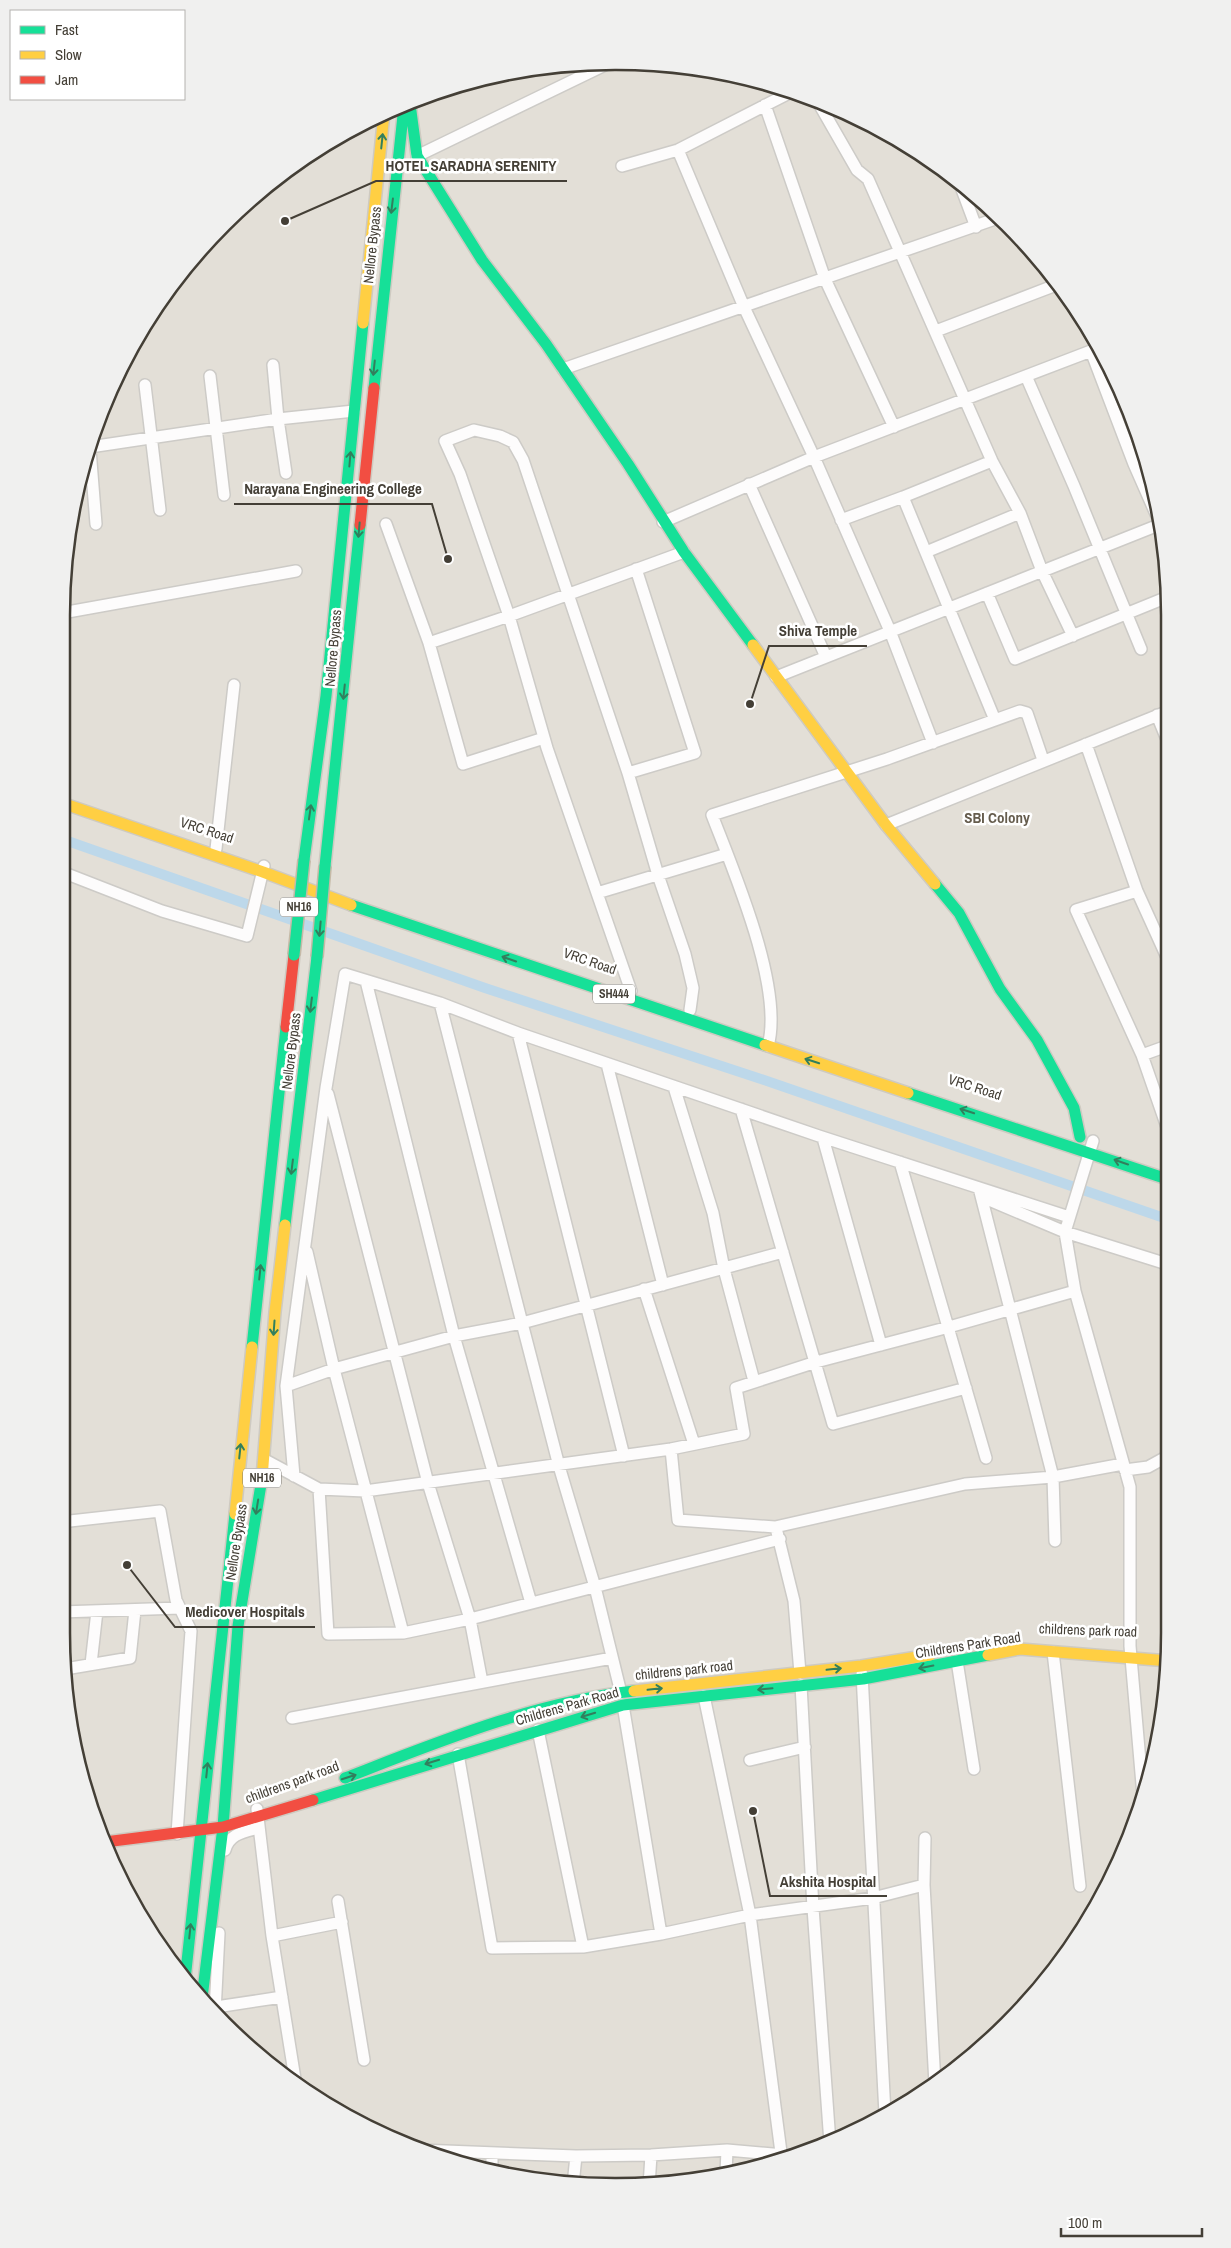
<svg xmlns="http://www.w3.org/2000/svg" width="1231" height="2248" font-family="'Archivo Narrow',sans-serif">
<rect width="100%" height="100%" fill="#efedea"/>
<path fill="#e3dfd7" d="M579,62l109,4 105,25 99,44 89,64 95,108 64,130 25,106 4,1125 -18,108 -55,133 -41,61 -74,79 -58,44 -95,51 -69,24 -107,18h-73l-107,-18 -69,-24 -95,-51 -58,-44 -74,-79 -41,-61 -44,-98 -19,-71 -11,-107 1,-1053 18,-108 55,-133 64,-89 79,-74 92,-57 102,-39z"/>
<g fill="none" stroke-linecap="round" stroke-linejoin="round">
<path stroke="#bdd8ea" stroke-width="10" d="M62,839l423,149 282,93 400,138"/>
<defs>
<path id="street" d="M818,102l39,68 11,9 124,282 28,52 22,58 31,65
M765,105l60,174 69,148
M678,150l66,157 70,150 76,174 43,112
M417,156l192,-93
M622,166l56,-16 115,-59
M960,184l16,43
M936,331l120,-46
M273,365l5,54 8,54
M563,369l435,-151
M210,376l14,119
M1026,376l48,110 67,163
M145,385l15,125
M90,447l188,-28 76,-8
M90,449l6,75
M749,484l77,173
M903,497l89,-36
M841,520l62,-23 92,223
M663,522l151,-65 277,-106 43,113 26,59
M386,524l43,119
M926,552l94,-39
M987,593l28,66 150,-61
M62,613l234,-42
M776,677l385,-153
M1157,715l9,22
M544,738l-81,26 -34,-121 80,-27 -49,-142 -15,-33 29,-11 26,6 13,6 10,18 105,313 30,102 27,79 8,34 -3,22
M1086,744l51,147 29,64
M628,773l67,-20 -59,-184
M886,825l280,-113
M216,849l18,-164
M62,872l100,39 85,25 17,-70
M1137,891l-61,19 66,145
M597,893l-50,-145 -38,-132 175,-64
M366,981l88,355 77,267
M631,991l-34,-98 130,-39
M440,1003l82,320 37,143 36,121 26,106
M518,1033l106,423
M768,1046c16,-58 -34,-174 -56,-231l175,-56 133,-48 7,2 16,47
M1167,1046l-25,9 25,72
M607,1064l56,221
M674,1087l39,126 11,56 30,112
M328,1094l100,389 42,136 12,63
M741,1109l92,315 133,-36
M823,1138l58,207
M1093,1141l-28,91 10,59 55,196v159l13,150
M900,1162l86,296
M979,1188l74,289 2,64
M982,1197l83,35 102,32
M307,1252l27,117 69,264
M644,1289l50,155
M286,1386l48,-17 120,-33 68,-13 261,-71
M671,1449l7,71 97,7 190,-43 88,-7 70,-13
M265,1460l54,29 46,2 306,-42 73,-15 -8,-46 80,-26 133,-35 126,-36
M1125,1470l23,-3 20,-11
M294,1476l-8,-90 40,-298 19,-114 95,29 78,30 301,103 250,81
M319,1489l9,145 75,-1 67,-14 310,-80
M61,1522l99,-11 16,89 15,31 -14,203
M777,1532l17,69 6,72
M61,1612l119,-4
M1053,1652l27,234
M957,1661l17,108
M91,1664l6,-53
M65,1669l65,-11 5,-48
M862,1674l23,440
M801,1685l12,223 17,235
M704,1696l46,219 32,245
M623,1705l38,229
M292,1718l320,-60
M538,1730l45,217 78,-13 89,-19 123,-17 51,-13
M458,1754l34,194 91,-1
M750,1760l55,-13
M257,1809l15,127 24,149
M925,1838l-1,47 11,199
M225,1850c4,-16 18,-18 33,-22
M338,1901l26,159
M272,1936l70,-14
M216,2007l66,-10
M215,2012l4,-79
M420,2150l156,6 75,-1 76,-5 68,6
M492,2171v-17
M726,2173l1,-23
M573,2185l3,-29
M649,2186l2,-31"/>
<path id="fast" d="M410,104l7,52 65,104 64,84 82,120 56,88 69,93
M374,388l30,-282
M304,860l22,-164 37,-373
M325,866l35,-341
M935,884l24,29 41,76 37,51 37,68 6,29
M351,905l414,140
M908,1093l259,86
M285,1225l32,-268
M252,1347l34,-320
M345,1778c93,-36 190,-76 289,-87
M313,1800l310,-95 240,-26 125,-24
M185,1980l50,-466
M202,1998l21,-171 15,-201 24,-148"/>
<path id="slow" d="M363,323l21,-210
M753,645l133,180 49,59
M62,803l201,69 88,33
M765,1045l143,48
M262,1478l13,-166 10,-87
M235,1514l17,-167
M988,1655l32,-6 149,12
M634,1691l227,-25 69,-11"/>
<path id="jam" d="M360,525l14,-137
M286,1027l8,-72
M105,1842l118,-15 90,-27"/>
</defs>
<use href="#street" stroke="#cdcbc7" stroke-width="14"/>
<use href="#fast" stroke="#cecac1" stroke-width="14"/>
<use href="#slow" stroke="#cecac1" stroke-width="14"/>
<use href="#jam" stroke="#cecac1" stroke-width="14"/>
<use href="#street" stroke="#fdfcfc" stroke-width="11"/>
<use href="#fast" stroke="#16e098" stroke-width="11"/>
<use href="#slow" stroke="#ffcf43" stroke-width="11"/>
<use href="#jam" stroke="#f24e42" stroke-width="11"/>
<defs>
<path id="fast-bridge" d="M294,955l10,-95
M317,957l8,-91"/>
</defs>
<use href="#fast-bridge" stroke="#c5baa7" stroke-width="14" stroke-linecap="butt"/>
<use href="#fast-bridge" stroke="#16e098" stroke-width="11"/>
</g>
<defs><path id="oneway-shaft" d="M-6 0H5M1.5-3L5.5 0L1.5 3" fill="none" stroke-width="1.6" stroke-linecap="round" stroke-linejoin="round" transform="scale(1.25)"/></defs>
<g stroke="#327f5d">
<use href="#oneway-shaft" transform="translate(382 141) rotate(-84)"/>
<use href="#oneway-shaft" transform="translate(392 206) rotate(97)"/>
<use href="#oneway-shaft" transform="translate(374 368) rotate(96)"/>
<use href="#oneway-shaft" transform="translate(350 459) rotate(-85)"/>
<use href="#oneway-shaft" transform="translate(359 530) rotate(95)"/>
<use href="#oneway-shaft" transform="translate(344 692) rotate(96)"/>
<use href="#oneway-shaft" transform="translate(310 812) rotate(-82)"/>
<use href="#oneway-shaft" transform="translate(320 929) rotate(95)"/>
<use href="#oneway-shaft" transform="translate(509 959) rotate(-161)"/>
<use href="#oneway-shaft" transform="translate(311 1005) rotate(97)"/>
<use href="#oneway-shaft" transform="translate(812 1061) rotate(-162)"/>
<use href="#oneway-shaft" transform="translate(967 1111) rotate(-162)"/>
<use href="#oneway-shaft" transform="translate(1121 1162) rotate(-161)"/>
<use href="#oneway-shaft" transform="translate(292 1167) rotate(97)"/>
<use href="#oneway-shaft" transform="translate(260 1272) rotate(-84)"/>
<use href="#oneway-shaft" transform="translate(274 1328) rotate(94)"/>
<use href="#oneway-shaft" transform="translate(240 1451) rotate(-84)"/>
<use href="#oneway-shaft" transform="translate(257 1507) rotate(99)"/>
<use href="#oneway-shaft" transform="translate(926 1667) rotate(169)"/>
<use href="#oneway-shaft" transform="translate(834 1669) rotate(-6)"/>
<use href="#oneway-shaft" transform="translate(655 1689) rotate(-6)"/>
<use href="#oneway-shaft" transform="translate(765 1689) rotate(174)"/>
<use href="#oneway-shaft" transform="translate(588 1715) rotate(163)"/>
<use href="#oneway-shaft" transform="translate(432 1762) rotate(163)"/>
<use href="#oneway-shaft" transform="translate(207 1770) rotate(-84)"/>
<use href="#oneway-shaft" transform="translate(349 1777) rotate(-18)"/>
<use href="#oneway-shaft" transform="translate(190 1931) rotate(-84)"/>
</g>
<g text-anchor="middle" stroke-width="5" stroke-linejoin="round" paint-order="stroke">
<g fill="#fff" stroke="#7c7972" stroke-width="1">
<rect x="280" y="897.5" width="38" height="19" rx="4"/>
<rect x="593" y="984.5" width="42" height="19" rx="4"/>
<rect x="243" y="1468.5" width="38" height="19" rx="4"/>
</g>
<g font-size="12" font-weight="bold" fill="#443f36">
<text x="299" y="911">NH16</text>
<text x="614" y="998">SH444</text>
<text x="262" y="1482">NH16</text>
</g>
<g font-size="14" fill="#443f36" stroke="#fff">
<text transform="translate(372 245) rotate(-84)" y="5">Nellore Bypass</text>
<text transform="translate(333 648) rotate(-85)" y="5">Nellore Bypass</text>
<text transform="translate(207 830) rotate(18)" y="5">VRC Road</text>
<text transform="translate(590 961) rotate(19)" y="5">VRC Road</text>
<text transform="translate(291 1051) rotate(-83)" y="5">Nellore Bypass</text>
<text transform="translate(975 1087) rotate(18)" y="5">VRC Road</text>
<text transform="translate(236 1542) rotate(-81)" y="5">Nellore Bypass</text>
<text transform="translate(1088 1630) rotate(2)" y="5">childrens park road</text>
<text transform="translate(968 1645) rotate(-9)" y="5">Childrens Park Road</text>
<text transform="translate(684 1670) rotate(-6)" y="5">childrens park road</text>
<text transform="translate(567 1706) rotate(-16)" y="5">Childrens Park Road</text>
<text transform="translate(292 1782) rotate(-20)" y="5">childrens park road</text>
</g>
<g font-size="15" font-weight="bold" fill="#665d4e" stroke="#fff">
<text x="997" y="823">SBI Colony</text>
</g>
</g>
<path d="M0 0H1231V2248H0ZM615 70H616A545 545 0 0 1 1161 615V1633A545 545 0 0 1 616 2178H615A545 545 0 0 1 70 1633V615A545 545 0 0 1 615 70Z" fill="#f0f0ef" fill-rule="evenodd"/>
<path fill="none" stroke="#443f36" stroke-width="2.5" d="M615 70H616A545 545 0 0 1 1161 615V1633A545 545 0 0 1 616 2178H615A545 545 0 0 1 70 1633V615A545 545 0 0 1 615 70Z"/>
<path fill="none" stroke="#443f36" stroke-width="2" d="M285 221L376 181H567M448 559L432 504H234M750 704L769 646H867M127 1565L175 1627H315M753 1811L770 1896H887"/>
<g fill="#443f36" stroke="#fff" stroke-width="2">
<circle cx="285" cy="221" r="5"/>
<circle cx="448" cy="559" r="5"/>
<circle cx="750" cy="704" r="5"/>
<circle cx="127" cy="1565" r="5"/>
<circle cx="753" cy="1811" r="5"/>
</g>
<g font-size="15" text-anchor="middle" font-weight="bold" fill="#443f36" stroke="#fff" stroke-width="5" stroke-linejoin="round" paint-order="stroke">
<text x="471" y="171">HOTEL SARADHA SERENITY</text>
<text x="333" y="494">Narayana Engineering College</text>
<text x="818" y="636">Shiva Temple</text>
<text x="245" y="1617">Medicover Hospitals</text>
<text x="828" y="1887">Akshita Hospital</text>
</g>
<rect x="10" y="10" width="175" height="90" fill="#ffffff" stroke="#b4b2af"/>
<rect x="20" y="26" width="25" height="8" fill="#16e098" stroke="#b4b2af"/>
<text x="55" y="35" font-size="15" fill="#443f36">Fast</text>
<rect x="20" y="51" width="25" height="8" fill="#ffcf43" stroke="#b4b2af"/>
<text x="55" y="60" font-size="15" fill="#443f36">Slow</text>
<rect x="20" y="76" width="25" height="8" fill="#f24e42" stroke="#b4b2af"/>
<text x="55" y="85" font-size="15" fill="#443f36">Jam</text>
<path d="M1061 2228v8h141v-8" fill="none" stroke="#443f36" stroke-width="2.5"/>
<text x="1068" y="2228" font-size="15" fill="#443f36" stroke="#ffffff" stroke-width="4" paint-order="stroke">100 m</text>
</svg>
